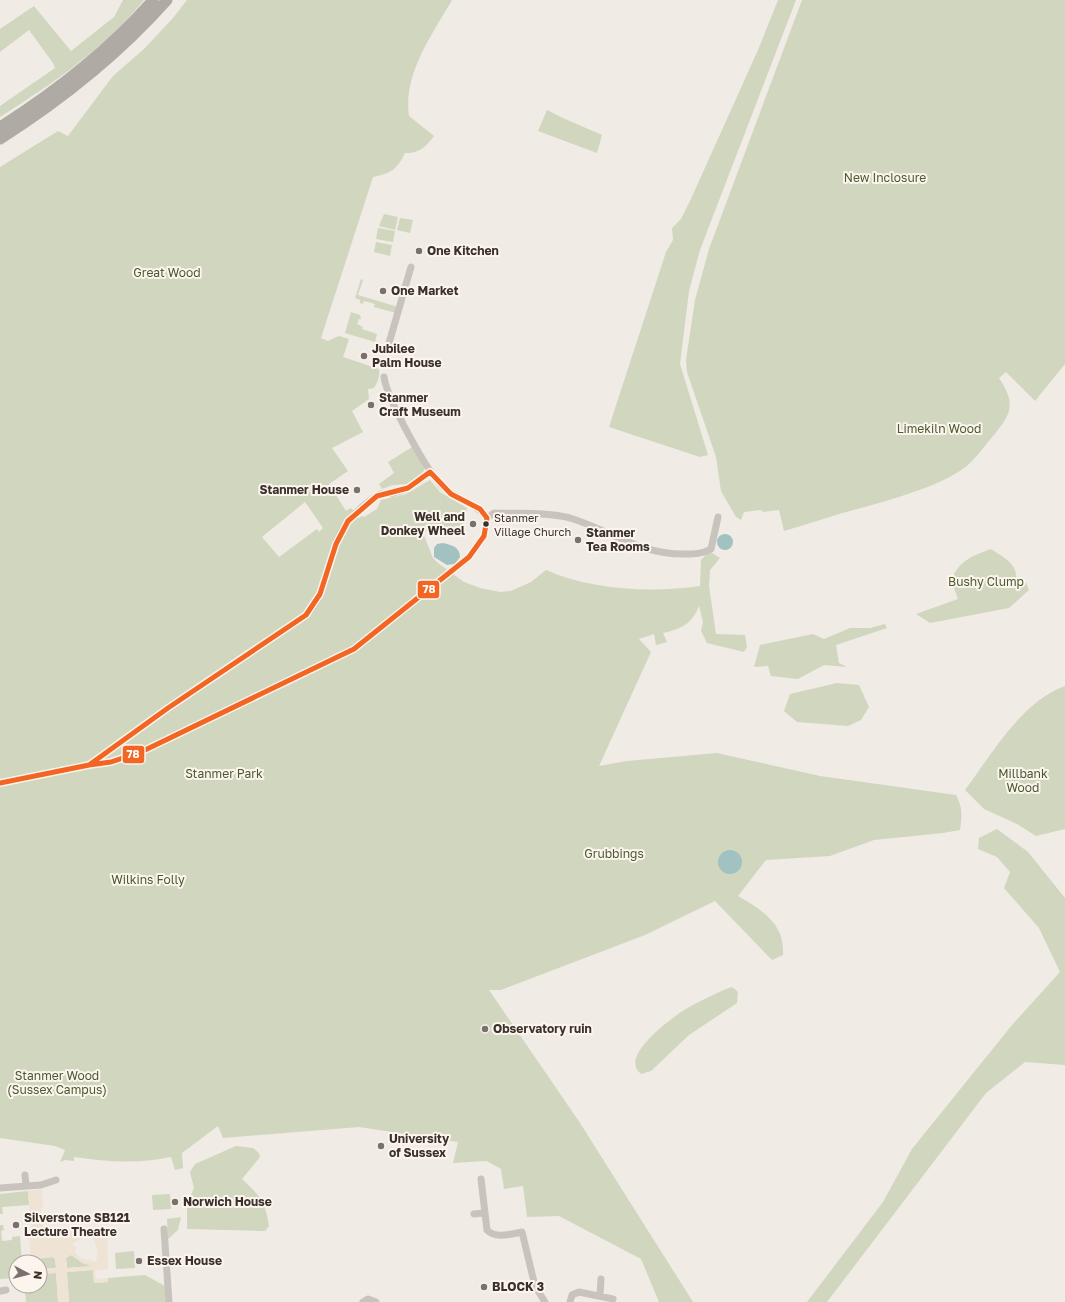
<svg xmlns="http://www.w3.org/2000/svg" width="1065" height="1302" font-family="'Golos Text',sans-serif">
<rect width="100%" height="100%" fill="#f0ebe5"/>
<path fill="#d1d6bf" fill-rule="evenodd" d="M123,0h21c-39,48 -92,84 -144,117v-11l55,-38 -2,-5 -24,-33 -29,22v-23l34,-23 37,45 43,-34z
M187,0h265c-20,35 -49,74 -43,116l25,20c-8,11 -16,18 -29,17 -8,17 -14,20 -32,24l-52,161 7,3 11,-5 10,3 -6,18 36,12c1,8 -1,12 -5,19l-6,1 1,10 -17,12 11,21 -31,16 16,23 -19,13 17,27 5,-3 8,10 3,-2 2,1 13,-8 4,-9 25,-6 24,-14 10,12 27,16c-6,31 -12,28 -40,23l-4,2 10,25 5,5 26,19 16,6 20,4 11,-1 20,-9 15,-12c44,20 107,23 154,16l1,-26 8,-9 11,7 -10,12 -1,16 7,48 29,1 2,12 -3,5 -37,-9 -6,-12 2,-9 -4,-16c-7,18 -18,23 -36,27l4,9 -11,3 -2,-11 -15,5 12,13 -52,114 28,-5 90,-8 103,23 136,19c7,14 6,19 4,35l-17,3 -69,7 -44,16 -64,4 -28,36c24,14 47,28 45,59l-11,5 -57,-59 -70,34 -144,55h-12l91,133 113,179h-34l-18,-43 -82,-43 -32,1 -4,-31 -19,3 -3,-20 -14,-8 -34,2 5,-21 -99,-15 -136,11 -5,-12 -36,27 1,15 -8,2 -4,-13c-33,7 -63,5 -97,0v4l-9,-1 -5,2 5,-12 -10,-4 -55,-8v-971l58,-36 10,5 45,-60 31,-27 29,-31zM305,502l18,26 -4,4 -2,-3 -38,28 -17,-20z
M778,0h18l-96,250 -11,41 -9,73 28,91 -8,2 -91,-30 57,-175 7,-12 -1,-12 9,-9 9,-18 68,-151z
M802,0h263v364l-30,37 -29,-29 -7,6c17,26 13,35 -6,58 -8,9 -15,20 -24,28 -28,25 -96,40 -133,51 -17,5 -34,11 -52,16l-5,-21 -16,2 -2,-2 -17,2 -3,8 -5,-3 -15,-26 -5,-34 -29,-85 -1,-12 9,-60 14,-51z
M547,110l16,8 39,17 -5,18 -59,-22z
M384,214l14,3 -3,13 -16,-4z
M400,218l13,2 -3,13 -13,-3z
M378,228l17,3 -2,11 -17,-3z
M376,242l16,3 -2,11 -16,-4z
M361,279l2,1 -5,15 40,12 -2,6 -22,-6 1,-3 -11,-3 -1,3 -3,-1v-3l-5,-2z
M351,312l9,3 1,4h-2l-2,5 6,3 -1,2 15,5 -2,8 -30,-9z
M414,446l11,21 -3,8 -12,9 -17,1 -11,4 -3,-5 15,-11 -6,-11z
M991,549c13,9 28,15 25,33l10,1 3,7 -20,18 -79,15 -14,-9 42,-15 -7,-19c9,-20 21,-24 40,-31z
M885,624l2,4 -51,17 3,18 8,4 -23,-2 -26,14 -27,-3 -3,-10 -14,1 6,-22 53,-11 11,5 26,-11h20z
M837,683l22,2 10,22 -8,13 -13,6 -51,-4 -13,-11 6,-17z
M1065,686v143l-29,7 -19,-12 -33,-15 -19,-19c27,-36 56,-88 100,-104z
M997,829l31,23 37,46v167l-40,-3 -39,31 -159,209h-20l76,-100 29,-53 100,-124 48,-53 -21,-44 -35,-40 6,-16 -13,-15 -19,-8 1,-11z
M732,987l6,5 -1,11 -48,32 -38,36 -10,3c-22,-17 26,-52 40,-62 14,-9 30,-16 45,-23z
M236,1146l17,2 6,5 1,4 -18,22c18,17 23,21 27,47l-4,5h-4l-74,-2v-25l7,-16 -4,-16 5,-8z
M28,1191l1,14 -27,2 1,7h-3v-20z
M170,1194l1,15 -18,1 -1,-15z
M181,1217l-3,13 -10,9 -1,-20z
M0,1225h3l1,5 -3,1 1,10 10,-1v-3l8,-1 2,26h-6v16l-16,1z
M134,1251l1,17 -19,1 -1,-16z
M71,1255l22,11 -26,2 -1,-10z
M53,1257l2,2 1,9 -16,1v-7h-5v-3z
M93,1270l1,13 14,-1v-4l37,-3 20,11 1,16h-97l-2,-30z
M56,1273l2,29h-32l-1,-11h-6v-4l21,-1v-12z"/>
<path fill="#eee3d5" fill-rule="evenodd" d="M42,1189l1,18h-2l2,26 21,-4v2l21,-2 2,6 -15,9 4,3 -1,6 6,5 15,4 2,-11 -5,-13 3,-10 11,-1 1,42 -13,2 1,8 12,-1v4l-14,1 -1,-13 -26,2 2,30h-11l-2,-29 -16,1v-3l16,-2 -1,-10 -3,-2 -17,2v3h-4l-2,-27h3l-4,-44zM71,1255l11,8 9,3 -24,2 -1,-10z"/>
<path fill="#a1c2c1" d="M717 542a8 8 0 1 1 16 0a8 8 0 1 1-16 0Z
M443,543c9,2 17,4 17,14l-5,7 -8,1 -13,-8v-9l3,-4z
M718 862a12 12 0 1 1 24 0a12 12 0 1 1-24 0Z"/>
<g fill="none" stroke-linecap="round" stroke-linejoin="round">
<path stroke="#c9c3be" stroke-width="7" d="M387,350l24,-83
M487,518l7,-5c23,1 54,-1 76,5 40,12 70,37 115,36 10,0 17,0 26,-5l7,-32
M89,765l79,-57 138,-93c25,-24 20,-67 42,-94 9,-10 21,-21 33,-27 4,-1 8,0 12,-1 15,-3 26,-11 37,-21
M0,783l89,-18 22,-3 32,-11 211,-102 115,-92 15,-21 3,-18c-11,-15 -31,-18 -44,-31 -16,-15 -56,-88 -59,-110
M25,1175l1,11
M481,1179l6,51c8,9 24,4 35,2l13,54 10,16
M0,1188l41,-3 15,-5
M474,1214l10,-1
M164,1229l5,73
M0,1291l6,-1
M600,1295l1,-16
M363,1302l5,-3 8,3
M570,1302l2,-7 7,-3 34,7"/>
<path stroke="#afaaa4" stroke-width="11" d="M0,127c55,-35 110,-78 153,-127
M0,139c61,-39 119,-85 167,-139"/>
<defs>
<path id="bus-1" d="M430,472l21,22 29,15 7,9 -3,18 -15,21 -115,92 -211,102 -32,11 -22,3 79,-57 138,-93 14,-21 16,-50 12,-23 29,-25 31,-8z
M0,783l89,-18"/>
</defs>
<use href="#bus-1" stroke="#fbf5ee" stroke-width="8"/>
<use href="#bus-1" stroke="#f26522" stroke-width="5"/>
</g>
<g fill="#7a716c" stroke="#fbf5ee" stroke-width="1.5">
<circle cx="419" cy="251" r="4"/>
<circle cx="383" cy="291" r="4"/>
<circle cx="364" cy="356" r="4"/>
<circle cx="371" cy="405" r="4"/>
<circle cx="357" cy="490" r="4"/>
<circle cx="473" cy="524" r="4"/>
<circle cx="578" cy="540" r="4"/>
<circle cx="485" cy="1029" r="4"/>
<circle cx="381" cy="1146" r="4"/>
<circle cx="175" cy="1202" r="4"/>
<circle cx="16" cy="1225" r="4"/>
<circle cx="139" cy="1261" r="4"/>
<circle cx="484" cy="1287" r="4"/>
</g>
<circle fill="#3b302b" stroke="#fbf5ee" stroke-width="1.5" cx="486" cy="524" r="3.5"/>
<g text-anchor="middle" stroke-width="4" stroke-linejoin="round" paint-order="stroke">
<g font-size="11" fill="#3b302b" stroke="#fbf5ee" text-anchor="start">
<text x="494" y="522">Stanmer<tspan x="494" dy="14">Village Church</tspan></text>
</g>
<g font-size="12" fill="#4a5a2e" stroke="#fbf5ee">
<text x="885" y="182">New Inclosure</text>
<text x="167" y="277">Great Wood</text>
<text x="939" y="433">Limekiln Wood</text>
<text x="986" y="586">Bushy Clump</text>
<text x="224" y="778">Stanmer Park</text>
<text x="1023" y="778">Millbank<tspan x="1023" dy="14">Wood</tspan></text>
<text x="614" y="858">Grubbings</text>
<text x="148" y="884">Wilkins Folly</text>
<text x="57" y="1080">Stanmer Wood<tspan x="57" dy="14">(Sussex Campus)</tspan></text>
</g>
<g font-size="12" font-weight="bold" fill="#3b302b" stroke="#fbf5ee" text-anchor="start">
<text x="427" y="255">One Kitchen</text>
<text x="391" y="295">One Market</text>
<text x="372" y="353">Jubilee<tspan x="372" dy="14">Palm House</tspan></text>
<text x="379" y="402">Stanmer<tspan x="379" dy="14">Craft Museum</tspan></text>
<text x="349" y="494" text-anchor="end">Stanmer House</text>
<text x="465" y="521" text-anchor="end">Well and<tspan x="465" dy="14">Donkey Wheel</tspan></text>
<text x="586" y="537">Stanmer<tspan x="586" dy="14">Tea Rooms</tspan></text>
<text x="493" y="1033">Observatory ruin</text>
<text x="389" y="1143">University<tspan x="389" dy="14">of Sussex</tspan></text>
<text x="183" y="1206">Norwich House</text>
<text x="24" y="1222">Silverstone SB121<tspan x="24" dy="14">Lecture Theatre</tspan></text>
<text x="147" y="1265">Essex House</text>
<text x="492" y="1291">BLOCK 3</text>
</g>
</g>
<g stroke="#fbf5ee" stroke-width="1.5">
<rect x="417" y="580" width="23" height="19" rx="4" fill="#f26522"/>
<rect x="122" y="745" width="23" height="19" rx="4" fill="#f26522"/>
</g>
<g font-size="11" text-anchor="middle" font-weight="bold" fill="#fff">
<text x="429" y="593">78</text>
<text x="133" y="758">78</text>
</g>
<g transform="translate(28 1274) rotate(97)"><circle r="19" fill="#fbf5ee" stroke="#aea6a0"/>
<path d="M0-3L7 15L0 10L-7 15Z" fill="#7a716c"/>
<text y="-6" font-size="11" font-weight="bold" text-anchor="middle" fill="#3b302b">N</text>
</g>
</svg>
